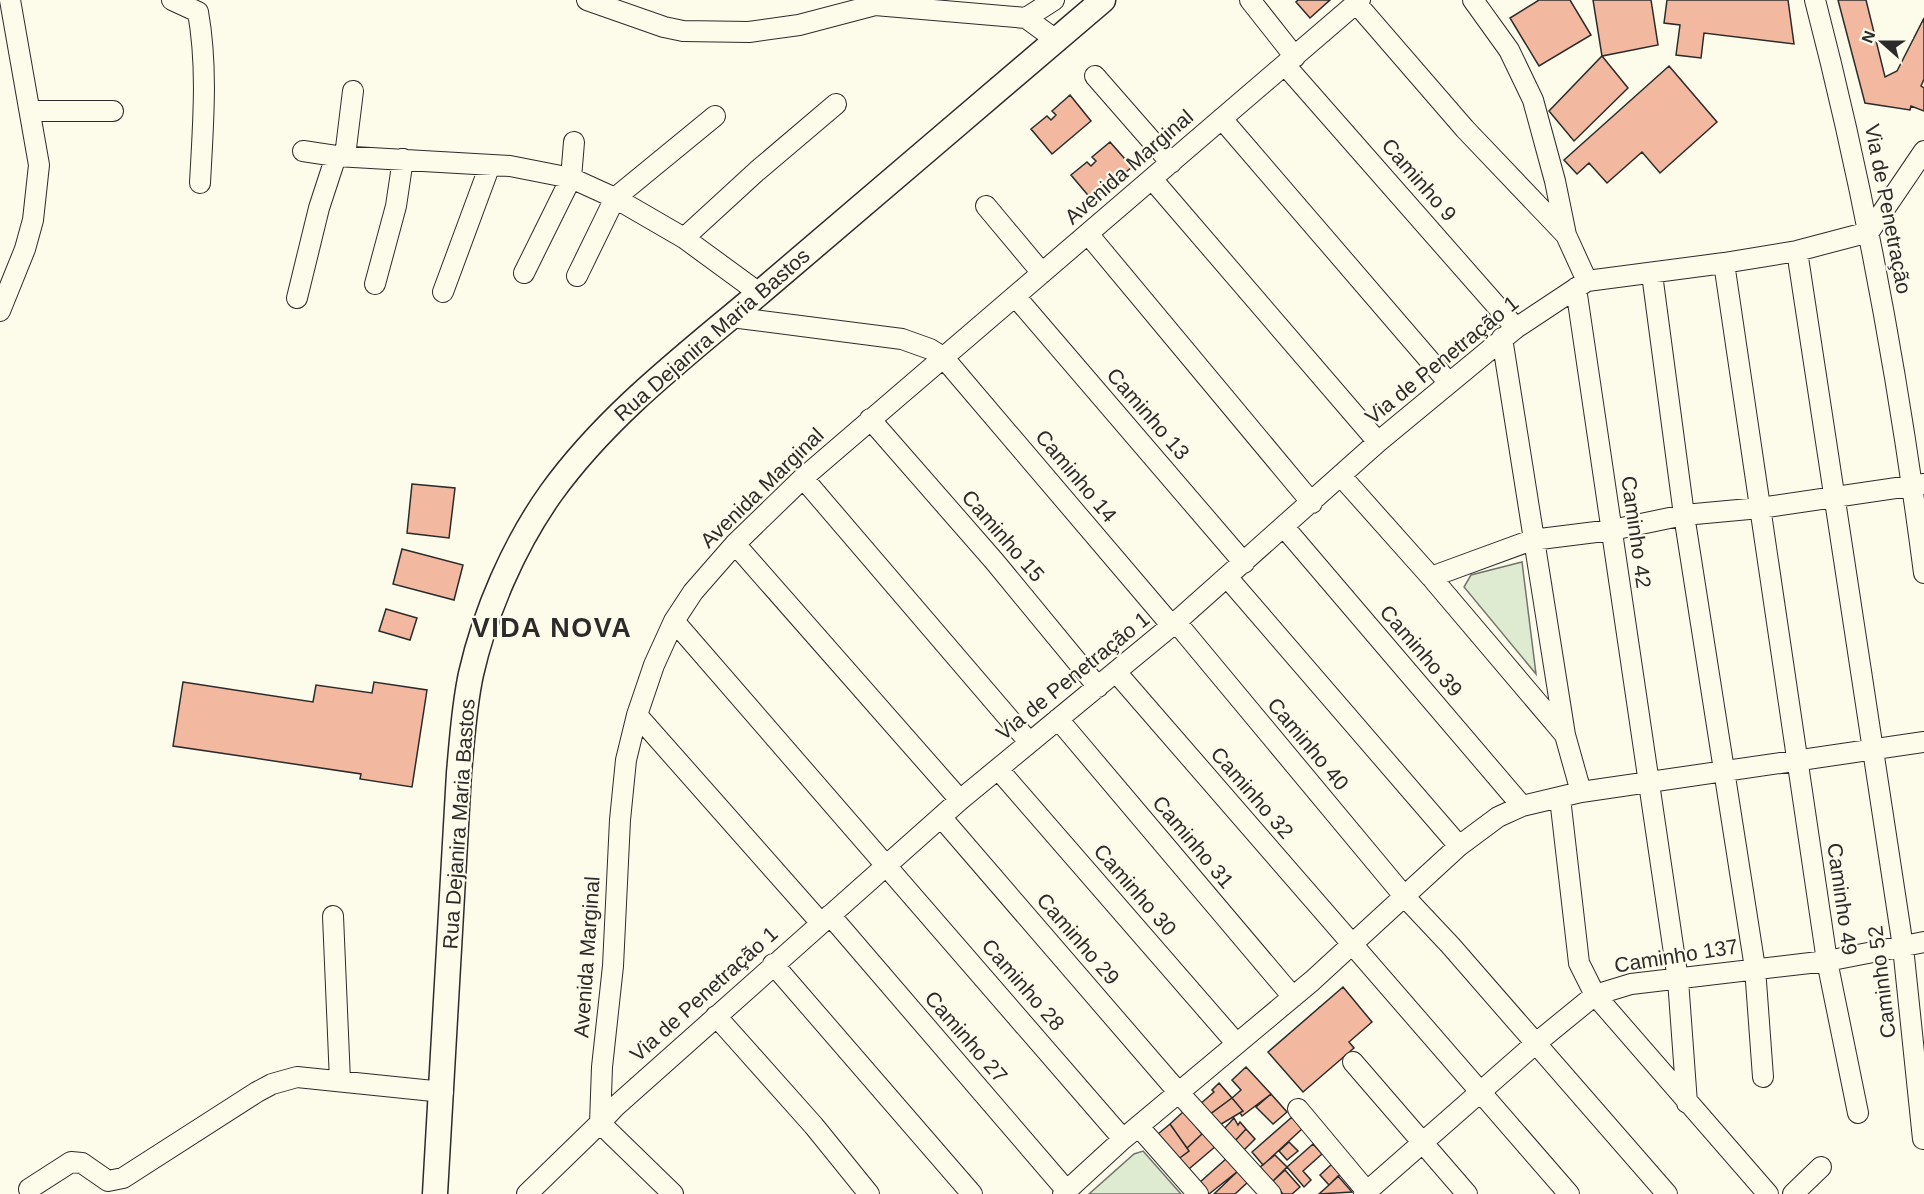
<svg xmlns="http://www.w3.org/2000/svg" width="1924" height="1194" font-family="Arial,sans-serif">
<rect width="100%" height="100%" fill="#fdfbea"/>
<path fill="#deebd1" stroke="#74746e" stroke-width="1.5" d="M1522,562l14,112 -72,-87 7,-12z
M1143,1151l38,43h-92l45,-40z"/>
<path fill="#f2b8a0" stroke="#2b2b2b" stroke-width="1.5" d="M1298,0h32l-20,18 -14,-16z
M1539,0h31l21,35 -52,31 -29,-48z
M1593,0h58l7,45 -56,11z
M1667,0h121l6,44 -90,-11 -3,25 -25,-3 4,-30 -16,-2z
M1838,0h28l19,77 12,-6 27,-53v61l-3,7 3,2v23l-13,-5 -1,4 -45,-7z
M1602,56l26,32 -54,53 -25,-30z
M1669,66l48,56 -57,51 -18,-21 -35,31 -18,-20 -12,11 -13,-14z
M1070,95l21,26 -39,33 -21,-25 16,-13 4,4 5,-5 -4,-4z
M1110,142l22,25 -40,33 -21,-25 16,-13 4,4 5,-5 -4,-4z
M412,484l43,4 -6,50 -42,-5z
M402,549l61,16 -9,35 -61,-16z
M386,609l31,9 -7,22 -31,-9z
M183,682l130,20 3,-17 56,8 2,-11 53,8 -15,97 -52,-8 1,-5 -188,-28z
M1343,987l29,35 -23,20 5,6 -51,44 -35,-40z
M1246,1067l25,27 -29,22 -2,-3 3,-2 -11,-13 9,-8 -9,-10z
M1219,1083l13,15 -23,17 -10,-10 15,-13 -2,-2z
M1271,1094l16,18 -14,12 -17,-17z
M1232,1098l11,13 -25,15 -9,-11z
M1184,1111l18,23 -15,14 -17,-24z
M1292,1117l10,12 -39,36 -11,-13z
M1234,1118l4,7 2,-3 6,7 -12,13 -11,-12z
M1170,1124l19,27 -16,12 -21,-24z
M1246,1129l9,10 -12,12 -9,-9z
M1204,1132l12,14 -33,28 -10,-11 16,-12 -2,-3z
M1289,1142l9,9 -11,9 -8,-9z
M1313,1144l9,10 -19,17 8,9 -7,7 -17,-20z
M1275,1155l12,12 -15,15 -12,-15z
M1227,1158l11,13 -29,23 -10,-11z
M1334,1162l9,10 -14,13 -9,-10z
M1285,1170l15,17 -8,7h-9l-11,-12z
M1238,1171l10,11 -13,12h-21z
M1338,1176l14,16 -33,2 10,-9z"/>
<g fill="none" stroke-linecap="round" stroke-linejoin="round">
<defs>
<path id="minor" d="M172,0l26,12c10,56 5,113 2,171
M587,0l77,27 19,4 66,1 50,-7 76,-20 151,13 28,-18
M1250,0l45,57
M1473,0l36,50 24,50 22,81 11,54 21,46
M1815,0c49,188 84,380 109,573
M1356,3l109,126 101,106
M1026,18l30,22
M1285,65l231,263
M1095,76l76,87
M31,111h82
M1222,119l227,264
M303,151l33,5 174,10 61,12 44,20 69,40 75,55
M345,156l8,-65
M1152,179l226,263
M986,206l56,67
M1088,234l224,269
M684,238l73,-67 79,-67
M1797,251l106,696 20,192
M1724,263l103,698 31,152
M524,273l47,-95 3,-36
M1652,274l32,241 71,453 8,109
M577,276l38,-78 100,-82
M375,284l21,-78 7,-47
M1576,288l102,692 9,123
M443,292l47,-127
M1015,296l229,267
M297,298l22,-90 17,-52
M0,311l25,-62 8,-29 6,-55 -29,-165
M731,317l171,22 28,10 13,8 229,269
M1502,338l63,397 16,57
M870,419l125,143 103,125
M1341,476l90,101 134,158
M803,478l226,264
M1284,527l238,279
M735,544l225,256
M1227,577l232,269
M1431,577l101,-37 80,-10 72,-15 76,-7 164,-24
M674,621l449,518
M1176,622l228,274 47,50 216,248
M1116,672l453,522
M637,715l183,207
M1058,719l235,278
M998,769l238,274
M1560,798l19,165 16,32 173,199
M941,817l238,276 92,101
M830,915l237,276
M333,916l7,165
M773,964l199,230
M716,1016l98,110 55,68
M1353,1062l114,132
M1298,1109l71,85
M1139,1127l59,67
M29,1189l42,-27 11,1 26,18 15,-3 134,-86 15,-8 25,-7 146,15
M527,1194l73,-71 2,-56 11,-101 7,-146 6,-60 11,-45 17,-50 20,-44 19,-29 42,-48 68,-66 557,-478
M673,1194l-73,-71 16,-17 344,-306 216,-178 202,-180 138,-114 71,-47 137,-18 73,-12 72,-19 55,-81
M1063,1194l60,-55 189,-158 147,-135 39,-29 24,-11 59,-14 343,-50
M1364,1194l171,-150 60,-49 36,-11 196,-23 97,-19
M1793,1194l28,-27"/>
<path id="major" d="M435,1194l24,-421c3,-33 5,-67 12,-99 14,-62 43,-129 80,-181 59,-82 142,-143 218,-208 111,-95 223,-190 334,-285"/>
</defs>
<use href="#minor" stroke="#2b2b2b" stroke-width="22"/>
<use href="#major" stroke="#2b2b2b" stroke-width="27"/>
<use href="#minor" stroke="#fdfbea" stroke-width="20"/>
<use href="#major" stroke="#fdfbea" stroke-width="24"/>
</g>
<g text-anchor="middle" stroke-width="4.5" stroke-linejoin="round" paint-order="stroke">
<g font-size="21" fill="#2b2b2b" stroke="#fdfbea">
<text transform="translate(1129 167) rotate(-41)" y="7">Avenida Marginal</text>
<text transform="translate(1419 180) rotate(49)" y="7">Caminho 9</text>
<text transform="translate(1888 209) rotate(79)" y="7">Via de Penetração</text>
<text transform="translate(712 335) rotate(-41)" y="7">Rua Dejanira Maria Bastos</text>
<text transform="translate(1442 360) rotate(-39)" y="7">Via de Penetração 1</text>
<text transform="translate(1148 414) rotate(49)" y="7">Caminho 13</text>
<text transform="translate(1076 476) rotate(50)" y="7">Caminho 14</text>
<text transform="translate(762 488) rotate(-44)" y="7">Avenida Marginal</text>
<text transform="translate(1636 532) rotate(82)" y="7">Caminho 42</text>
<text transform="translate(1003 536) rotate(49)" y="7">Caminho 15</text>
<text transform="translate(1421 651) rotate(49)" y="7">Caminho 39</text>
<text transform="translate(1073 676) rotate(-39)" y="7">Via de Penetração 1</text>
<text transform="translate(1308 744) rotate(50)" y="7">Caminho 40</text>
<text transform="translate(1252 793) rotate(49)" y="7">Caminho 32</text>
<text transform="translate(459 824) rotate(-86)" y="7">Rua Dejanira Maria Bastos</text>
<text transform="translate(1193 842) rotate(50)" y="7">Caminho 31</text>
<text transform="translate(1135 890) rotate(49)" y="7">Caminho 30</text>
<text transform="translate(1842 899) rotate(82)" y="7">Caminho 49</text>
<text transform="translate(1078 939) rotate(49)" y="7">Caminho 29</text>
<text transform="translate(1676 956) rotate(-9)" y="7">Caminho 137</text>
<text transform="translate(587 957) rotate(-86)" y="7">Avenida Marginal</text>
<text transform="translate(1882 982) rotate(-97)" y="7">Caminho 52</text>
<text transform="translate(1023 985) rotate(49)" y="7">Caminho 28</text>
<text transform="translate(704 994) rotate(-42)" y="7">Via de Penetração 1</text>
<text transform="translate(966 1037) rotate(49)" y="7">Caminho 27</text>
</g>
<g font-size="27" font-weight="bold" letter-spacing="1.5" fill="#2b2b2b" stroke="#fdfbea">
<text x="552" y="637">VIDA NOVA</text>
</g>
</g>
<g transform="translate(1882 42) rotate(291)" stroke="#fdfbea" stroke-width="4.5" paint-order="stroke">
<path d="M0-4.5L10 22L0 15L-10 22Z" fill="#2b2b2b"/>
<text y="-9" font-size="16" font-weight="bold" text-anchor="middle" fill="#2b2b2b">N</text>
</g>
</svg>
